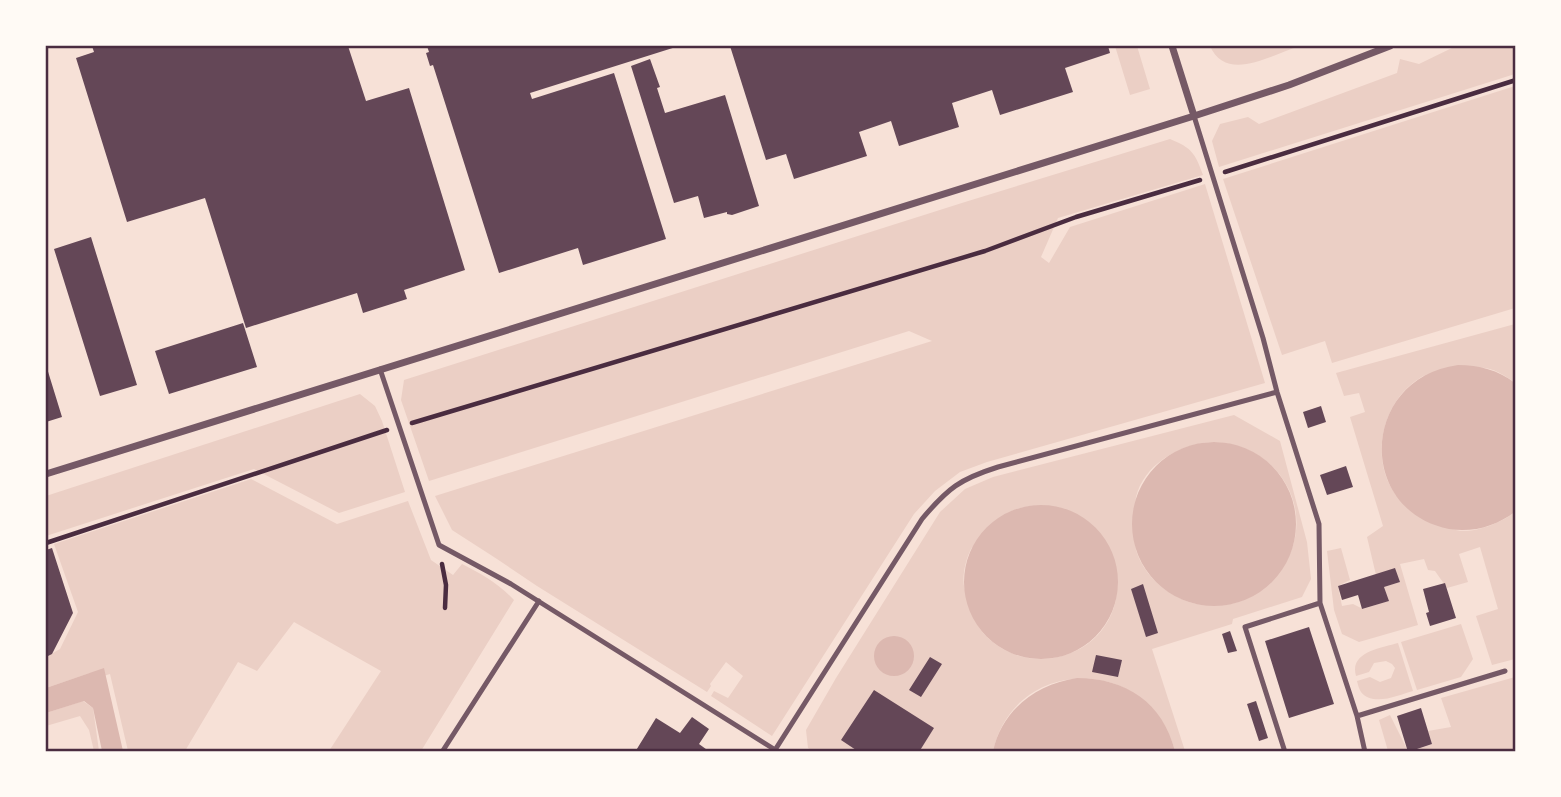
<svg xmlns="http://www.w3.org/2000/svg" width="1561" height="797" font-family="Lato,sans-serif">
<rect width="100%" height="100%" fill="#f7e1d7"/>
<path fill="#ebcfc5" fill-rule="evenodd" d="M1115,46h22l13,43 -20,6z
M1210,46h89c-27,9 -73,37 -89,0z
M1456,46h59v28l-296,93 -7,-26 8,-17 28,-7 11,7 138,-51 3,-14 19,5z
M1515,86v222l-183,55 -7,-22 -43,14 -59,-176z
M1170,139c22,9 25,14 33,36l-145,43 -17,39 8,6 21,-36 135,-43 60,199 -278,79 -27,10 -25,19 -21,23 -142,222 -61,-40 3,-5 14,7 15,-22 -17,-14 -16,22 1,2 -4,6 -170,-106 -40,-27 -45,-29 -17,-34 497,-155 -23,-10 -480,150 -28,-81 3,-20 561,-178z
M1515,324v59c-26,-20 -39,-17 -69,-12 -9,2 -19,2 -26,7 -38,23 -51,81 -24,117 8,10 25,16 36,22 7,4 16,11 24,13 18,4 45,-7 59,-18v147l-23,6 -16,-49 22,-7 -18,-62 -21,7 9,28 -21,6 -12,-17 -7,-1 -4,-11 -24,5 18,61 -59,17 -17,-8 -8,-24 -7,-59 14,-3 9,32 -12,6 4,20 11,-2 10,5 25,-8 -4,-14 16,-5 -24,-7 -9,-38 16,-11 -33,-109 15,-5 -6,-19 -15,3 -8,-23z
M360,394l15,12 7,15 23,71 -66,21 -85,-44 -208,67v-40z
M1234,415l46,26 27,101 4,37 -9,18 -69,22 -1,5 -80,25 33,102h-10c-25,-96 -160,-97 -182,0h-180l-5,-3 -2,-18 30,-52 104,-166 25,-23 28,-12zM1208,442c72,-2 116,75 69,133 -15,18 -34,29 -59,31 -34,2 -72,-22 -82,-56 -2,-8 0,-18 0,-26 0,-8 -2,-18 0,-27 8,-32 41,-51 72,-55zM1035,505c101,0 112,137 18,153 -12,2 -25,1 -37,-3 -18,-7 -36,-20 -42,-38 -3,-10 -9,-21 -10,-31 -2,-11 2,-27 7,-37 5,-8 15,-16 22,-23 5,-4 10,-11 16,-14 8,-4 17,-5 26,-7z
M251,479l86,45 71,-23 23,59 22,15 9,-11c20,10 37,20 52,36l-93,151h-92l52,-80 -87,-49 -37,49 -19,-9 -53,89h-57l-18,-77 -16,5 -4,-6 -44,15v-31l14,-8 18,-37 -24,-68z
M1461,624l12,35 -12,18 -44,13 -16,-48z
M1398,643l15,48c-14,4 -40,16 -52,1 -2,-3 -3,-7 -4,-11l13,-4 10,5 11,-4 4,-10 -3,-4 -6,-3 -12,2 -5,9 -13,4c-7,-24 25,-28 42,-33z
M1515,677v74l-106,1 23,-8 -4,-13 23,-4 -10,-29z
M83,701l10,7 6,43h-5l-5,-21 -9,-14 -34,10v-13z
M1390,715l18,36h-20l-9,-31z"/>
<path fill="#dcb8b0" d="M1458,365c21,0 40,5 57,18v129c-19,14 -42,21 -66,17 -94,-19 -88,-151 9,-164z
M1132 524a82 82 0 1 1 164 0a82 82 0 1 1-164 0Z
M964 582a77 77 0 1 1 154 0a77 77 0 1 1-154 0Z
M874 656a20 20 0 1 1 40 0a20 20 0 1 1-40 0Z
M104,668l19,83h-21l-9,-43 -9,-7 -38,12v-25z
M1077,678c49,0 86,25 98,73h-182c9,-41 43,-67 84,-73z"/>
<path fill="#644757" d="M92,46h256l18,55 43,-13 56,182 -61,20 3,9 -44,14 -6,-20 -111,35 -41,-130 -78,24 -51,-164 18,-6z
M427,46h252l-149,47 2,6 82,-26 52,166 -83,26 -5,-17 -79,25 -66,-208 -3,1 -4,-13 3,-1z
M730,46h378l2,7 -45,15 8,24 -73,23 -8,-25 -40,13 7,24 -60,19 -8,-25 -32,11 8,24 -73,23 -8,-25 -20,6z
M650,59l10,28 -3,1 8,25 60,-18 34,111 -27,9 -5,-1v-2l-23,6 -6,-22 -24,7 -43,-137z
M91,237l46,148 -37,11 -46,-147z
M243,323l14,44 -88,27 -14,-43z
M46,365l16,52 -16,5z
M1321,406l5,16 -18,6 -5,-16z
M1346,466l7,21 -26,8 -7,-20z
M52,548l21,65 -21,41 -6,3v-107z
M1395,568l5,14 -16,5 5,14 -27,8 -4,-14 -16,5 -4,-14z
M1445,583l11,35 -26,8 -4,-13 3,-1 -6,-23z
M1143,584l15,49 -12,4 -15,-48z
M1309,627l25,77 -45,14 -24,-77z
M1230,631l7,20 -9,2 -6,-19z
M1096,655l26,5 -4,17 -26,-5z
M930,657l12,7 -21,33 -12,-7z
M874,690l60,38 -15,24h-60l-18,-12z
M1256,701l12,37 -9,3 -12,-37z
M1421,708l11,36 -24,8 -11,-36z
M692,717l17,12 -10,15 11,8h-75l21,-34 24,15z"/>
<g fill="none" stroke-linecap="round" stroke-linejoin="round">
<path stroke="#4a2c40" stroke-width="4.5" d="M1225,172l291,-92
M412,423l573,-172 91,-34 124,-37
M46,543l341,-113
M442,564l4,21 -1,23"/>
<path stroke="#755966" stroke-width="5" d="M1194,116l69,222 14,54 42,132 1,79 37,113 8,36
M380,369l59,176 72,39 266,167
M1357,716l148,-45
M775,750l147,-231c26,-31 38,-40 76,-52l279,-75
M442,752l97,-151
M1285,752l-40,-125 75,-24"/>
<path stroke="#755966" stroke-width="7" d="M1172,46l22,70
M46,474l1148,-358 95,-31 101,-39"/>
</g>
<rect width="1561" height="797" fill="none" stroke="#fffaf5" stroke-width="94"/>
<rect x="47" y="47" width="1467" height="703" fill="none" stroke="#4a2c40" stroke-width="2.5"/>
</svg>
